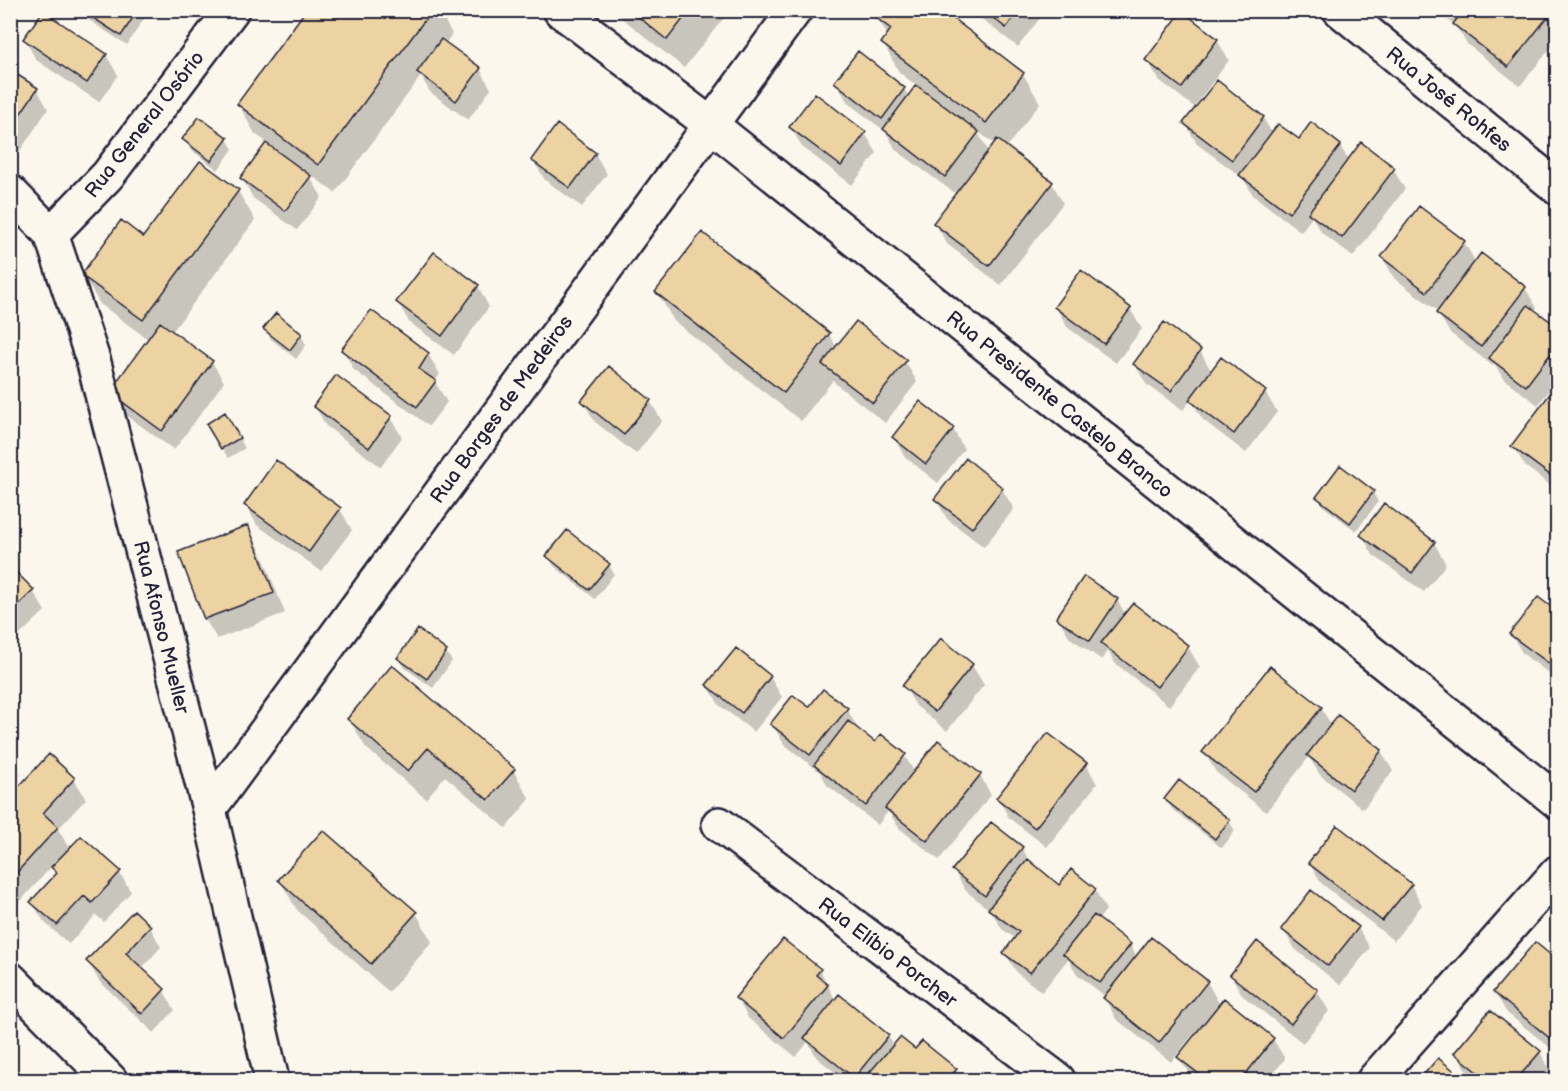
<svg xmlns="http://www.w3.org/2000/svg" width="1568" height="1091" font-family="'Balsamiq Sans',sans-serif">
<rect width="100%" height="100%" fill="#fbf7ec"/>
<filter id="ink" filterUnits="userSpaceOnUse"><feTurbulence type="fractalNoise" baseFrequency=".0167" numOctaves="2"/><feDisplacementMap in="SourceGraphic" scale="12" xChannelSelector="R" yChannelSelector="G"/><feConvolveMatrix kernelMatrix="1 2 1 2 8 2 1 2 1" color-interpolation-filters="sRGB"/></filter>
<g filter="url(#ink)">
<path fill="#0003" fill-rule="evenodd" d="M80,10h61l4,7 -18,28 -43,-28z
M308,10h131l13,24 -7,10 35,25 11,20 -23,31 -38,-28 -9,-16 -86,117 -28,-21 15,25 -25,33 -44,-32 -11,-20 26,-35 -13,-9 -16,-29z
M612,10h111l3,5 -42,53z
M970,10h71l2,4 -25,33z
M1434,10h109l6,5 9,15v9l-38,47 -53,-42 -11,-18z
M877,17l146,57 17,29 -34,45 46,35 11,20 -62,82 -54,-41 -12,-21 22,-28 -61,-45 -10,-18 -38,-29 -12,-21 68,7 5,8 8,-11 -18,-14 -16,-29 5,-7zM977,131l18,13 -6,8z
M25,39l81,16 12,20 -19,27 -63,-42z
M1217,40l12,20 -35,47 -35,-27 -12,-20z
M10,72l27,17 11,20 -34,51 -4,-3z
M815,95l50,38 12,20 -25,32 -50,-38 -11,-20z
M1263,118l9,15 27,8 41,5 9,15 44,8 12,20 -52,68 -31,-24 -10,-16 -11,15 -48,-37 -10,-17 -46,-34 -12,-21z
M184,139h43l6,10 -15,21 -28,-21z
M595,154l12,20 -25,33 -37,-27 -12,-20z
M238,191l17,29 -83,112 40,30 12,20 -50,68 -52,-38 -12,-20 39,-52 -49,-36 -17,-29 60,-35z
M702,234l127,100 8,14 68,13 12,21 -32,41 -49,-39 -3,-4 -32,41 -127,-100 -17,-29z
M1464,242l12,21 49,25 12,20 -3,3 24,18v50l-20,26 -35,-27 -9,-14 -1,2 -43,-33 -12,-20 1,-1 -45,-34 -11,-20z
M478,286l11,21 -35,48 -45,-33 -11,-20z
M1056,307l74,2 12,20 -26,34 -49,-36z
M371,312l57,42 12,20 -5,8 12,20 -18,24 -75,-56 -11,-20z
M1165,324l35,27 12,21 10,-12 43,32 12,20 -31,41 -43,-33 -12,-20 -8,10 -37,-26 -11,-20z
M265,330l36,5 5,10 -10,14 -25,-20z
M583,401h67l12,20 -26,33 -41,-32z
M1558,403v88l-33,-25 -12,-20z
M315,406l75,11 12,20 -21,30 -55,-41z
M225,414l20,34 -17,10 -20,-34z
M953,429l11,20 -26,34 -33,-26 -12,-20z
M966,461l36,28 12,20 -30,38 -37,-28 -11,-20z
M277,463l63,46 12,21 -31,41 -64,-46 -11,-20z
M1373,492l5,10 -22,29 -33,-25 -5,-9z
M1384,505l50,38 12,21 -22,28 -51,-37 -11,-20z
M248,527l11,20 26,66 -68,26 -12,-20 -25,-66z
M548,556l61,9 5,9 -19,25 -41,-33z
M10,568l23,23 12,20 -35,33z
M1117,600l9,15 8,-10 54,42 12,20 -31,39 -54,-43 -7,-12 -6,9 -32,-22 -12,-20z
M1558,614v66l-35,-26 -12,-20z
M446,652l6,9 -19,27 -28,-20 -6,-10z
M972,665l12,20 -37,46 -31,-25 -12,-20z
M770,677l12,20 -28,35 -35,-27 -11,-20z
M1321,708l11,18 6,-9 43,34 12,20 -30,38 -43,-34 -11,-18 -43,55 -50,-40 -12,-20z
M809,709h38l11,20 17,15 29,11 11,18 65,2 11,20 -52,65 -40,-32 -11,-17 -10,14 -51,-40 -6,-12 -37,-29 -12,-20z
M349,719l164,51 17,29 -24,29 -61,-52 -19,23 -60,-51z
M49,756l25,23 12,20 -28,30 12,21 49,22 12,20 -27,30 -8,-7 -27,29 -25,-22 -12,-20 25,-27 -5,-9 -35,39 -7,-6v-101z
M10,757l11,18 -11,11z
M1086,764l11,20 -50,63 -38,-29 -11,-20z
M1166,799l63,22 6,10 -13,17 -50,-39z
M991,824l31,24 9,16 29,23 35,3 11,20 -8,10 32,25 7,12 14,-18 56,43 13,23 4,-5 49,39 12,20 -17,21h-73l-4,-3 -12,-20 19,-23 -3,-2 -24,30 -55,-43 -11,-20 1,-2 -29,-23 -9,-15 -26,33 -25,-19 -12,-20 11,-14 -14,-10 -11,-18 -25,-20 -12,-20z
M1309,863l102,22 11,20 -28,36 -73,-58z
M280,881l136,32 16,29 -43,50 -92,-82z
M150,927l11,20 -20,22 22,21 12,20 -21,23 -55,-52 -11,-20z
M1358,928l12,20 -30,37 -45,-36 -12,-20z
M1558,963v91l-51,-41 -12,-20z
M820,970l16,31 52,35 6,10 21,5 40,19 6,10h-116l-28,-22 -9,-16 -12,15 -48,-39 -11,-20z
M1231,976l86,15 12,20 -26,32 -60,-47z
M1540,1052l11,20 -7,8h-67l-9,-7 -12,-20z
M1438,1060l26,20h-43z"/>
<path fill="#edd3a2" stroke="#22223b" stroke-width="1.5" d="M81,10h57l-17,26z
M306,10h126l-114,155 -81,-61z
M630,10h60l-23,30z
M880,10h62l82,63 -38,50 -105,-80 10,-14 -16,-12z
M983,10h36l-13,18z
M1464,10h81l5,4 -42,53 -55,-43z
M43,11l64,43 -20,29 -64,-44z
M1182,11l36,28 -36,49 -37,-28z
M441,39l40,29 -25,33 -39,-29z
M858,51l47,37 -23,31 -48,-37z
M10,70l28,18 -28,41z
M1217,80l47,37 -32,43 -49,-37z
M916,85l63,47 -34,45 -62,-48z
M815,93l51,39 -25,34 -52,-39z
M199,117l29,21 -17,23 -29,-22z
M1311,122l30,23 -52,68 -50,-38 39,-51 21,15z
M557,124l39,29 -26,35 -39,-28z
M997,139l56,43 -64,84 -56,-43z
M1361,142l34,26 -53,70 -34,-25z
M266,143l45,33 -26,35 -45,-33z
M200,161l39,29 -96,130 -62,-45 40,-55 22,17z
M1419,206l46,35 -38,51 -46,-35z
M702,232l128,101 -46,60 -129,-101z
M434,252l45,33 -37,51 -46,-34z
M1481,253l45,34 -45,60 -45,-34z
M1081,270l50,38 -27,36 -50,-37z
M1528,305l30,22v17l-32,42 -37,-28z
M371,310l58,43 -10,16 17,12 -19,26 -76,-57z
M276,313l26,21 -12,16 -27,-21z
M856,321l51,39 -34,43 -51,-39z
M160,322l53,39 -51,70 -53,-39z
M1164,322l37,28 -30,41 -38,-27z
M1221,357l45,34 -32,43 -45,-34z
M609,366l42,34 -27,35 -43,-34z
M336,375l56,41 -23,32 -56,-42z
M1549,395l9,6v80l-47,-35z
M920,401l34,27 -28,36 -34,-27z
M225,412l15,26 -19,11 -15,-25z
M966,458l37,30 -31,40 -38,-29z
M276,460l65,48 -32,44 -65,-47z
M1340,465l34,26 -24,32 -34,-26z
M1384,503l51,39 -23,31 -52,-38z
M248,525l26,68 -70,26 -26,-67z
M567,530l43,34 -21,26 -43,-34z
M10,566l24,24 -24,23z
M1084,576l34,23 -28,42 -34,-23z
M1538,597l20,15v58l-49,-36z
M1133,603l56,43 -32,41 -56,-44z
M418,629l29,22 -20,28 -30,-21z
M941,638l32,26 -38,48 -33,-26z
M736,648l35,28 -29,37 -36,-28z
M392,665l123,104 -27,31 -60,-52 -20,23 -61,-52z
M1270,666l52,41 -68,85 -52,-40z
M823,689l25,19 -38,47 -40,-31 23,-29 16,12z
M1338,715l44,35 -31,40 -44,-35z
M848,721l27,21 6,-8 25,20 -40,52 -52,-41z
M1048,733l39,30 -52,65 -39,-30z
M938,740l43,34 -54,67 -42,-33z
M49,754l26,24 -32,35 15,14 -48,53v-84z
M1179,780l51,40 -15,19 -51,-40z
M991,822l32,25 -38,49 -33,-26z
M1337,825l75,59 -30,37 -74,-58z
M323,830l94,82 -46,52 -93,-84z
M81,836l40,35 -29,32 -8,-7 -27,29 -27,-23 27,-29 -6,-6z
M1028,859l31,26 12,-16 25,20 -66,84 -27,-20 16,-21 -31,-23z
M1311,890l48,37 -31,39 -47,-37z
M134,910l17,16 -25,27 39,36 -23,25 -56,-53z
M1094,915l37,29 -31,39 -37,-29z
M1151,937l57,44 -49,62 -56,-45z
M783,939l38,30 -5,6 12,10 -44,53 -49,-40z
M1257,941l61,49 -27,34 -61,-49z
M1535,942l23,19v84l-65,-53z
M839,994l50,41 -35,43 -50,-40z
M1224,998l50,40 -33,42h-34l-30,-23z
M1490,1010l51,41 -25,29h-28l-34,-27z
M900,1037l15,12 7,-8 35,28 -10,11h-84z
M1438,1058l28,22h-47z"/>
<g fill="none" stroke-linecap="round" stroke-linejoin="round">
<defs>
<path id="street" d="M560,10l150,114 848,678
M1340,10l218,178
M10,192l41,42 43,129 115,446 63,271
M51,234l57,-59 124,-165
M209,809l586,-799
M719,824l339,256
M10,979l100,101
M1374,1080l184,-208"/>
</defs>
<use href="#street" stroke="#22223b" stroke-width="38"/>
<use href="#street" stroke="#fbf7ec" stroke-width="33"/>
</g>
</g>
<g text-anchor="middle" stroke-width="4.5" stroke-linejoin="round" paint-order="stroke">
<g font-size="20" fill="#22223b" stroke="#fbf7ec">
<text transform="translate(1449 99) rotate(39)" y="7">Rua José Rohfes</text>
<text transform="translate(144 124) rotate(-52)" y="7">Rua General Osório</text>
<text transform="translate(1060 404) rotate(39)" y="7">Rua Presidente Castelo Branco</text>
<text transform="translate(501 409) rotate(-54)" y="7">Rua Borges de Medeiros</text>
<text transform="translate(162 627) rotate(76)" y="7">Rua Afonso Mueller</text>
<text transform="translate(888 952) rotate(37)" y="7">Rua Elíbio Porcher</text>
</g>
</g>
<rect width="1568" height="1091" fill="none" stroke="#fbf7ec" stroke-width="36"/>
<rect x="18" y="18" width="1532" height="1055" fill="none" stroke="#22223b" stroke-width="2" filter="url(#ink)"/>
</svg>
